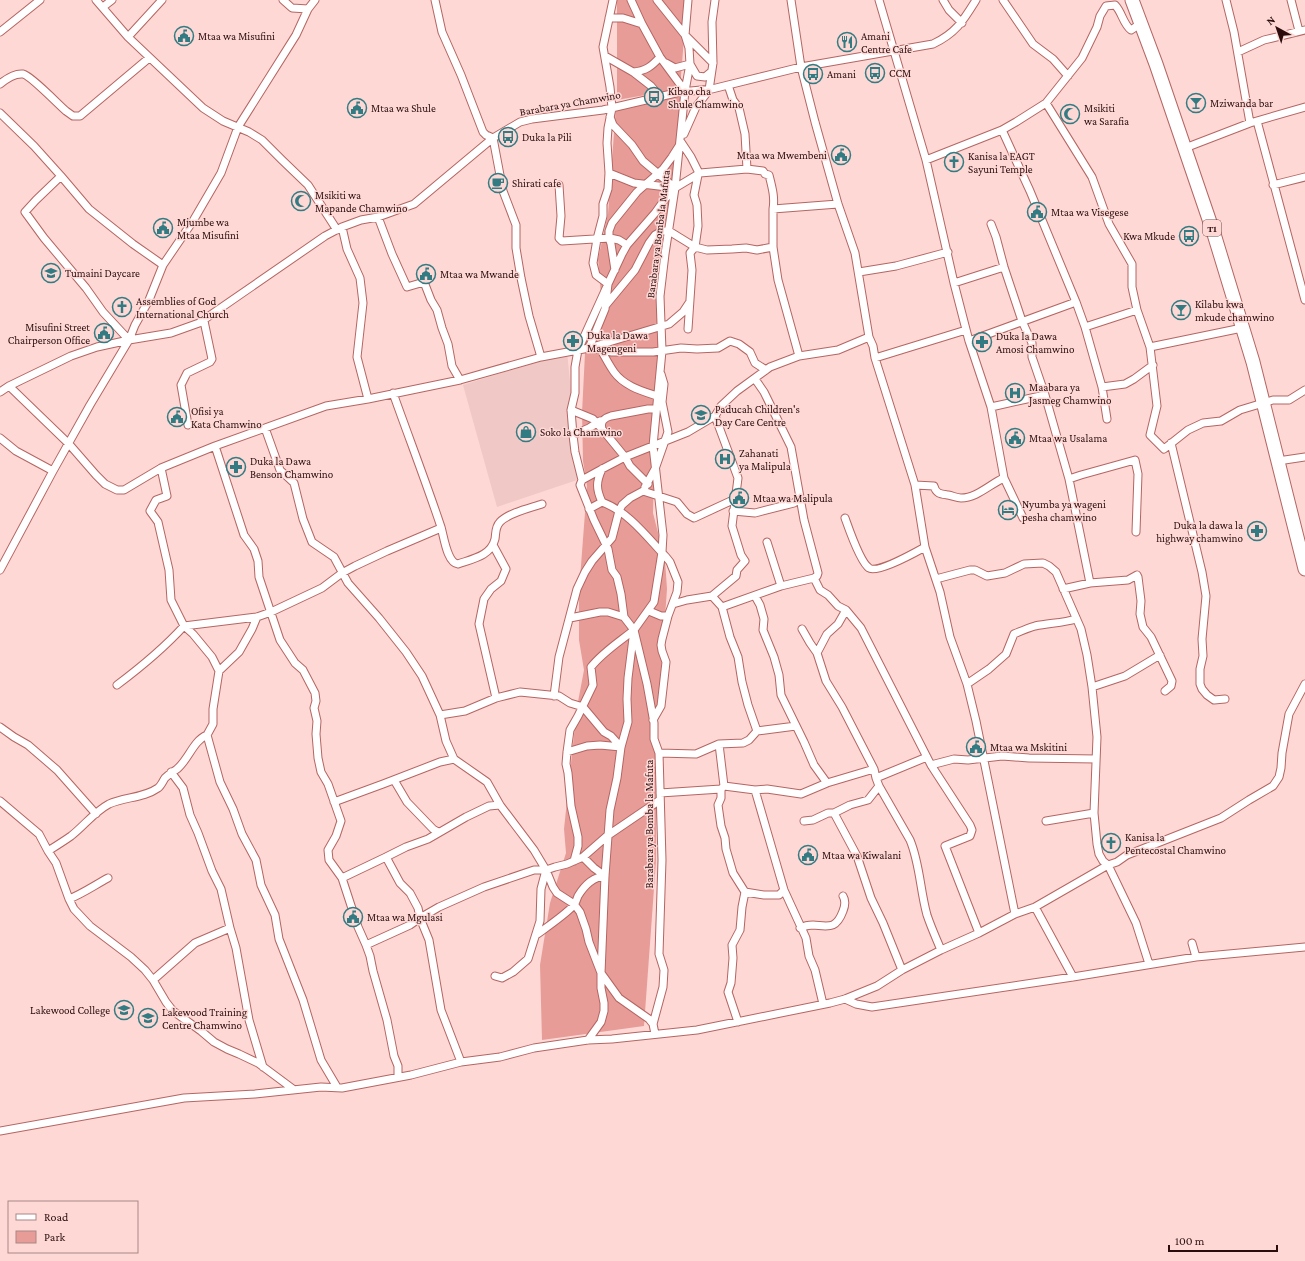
<svg xmlns="http://www.w3.org/2000/svg" width="1305" height="1261" font-family="'Crimson Pro',serif">
<rect width="100%" height="100%" fill="#fdd8d5"/>
<path fill="#f0c8c5" d="M567,352l13,127 -83,28 -34,-122z"/>
<path fill="#e89c98" d="M617,0h70l-7,89 -63,11z
M681,94l-20,239 -6,106 -2,74 12,47 2,29 -11,155 2,43 -2,38v36l-12,165 -102,14 -2,-75 10,-62 16,-50 -2,-24 13,-122 7,-37 -5,-30v-48l8,-106 -4,-25 -1,-48 3,-60 17,-46 -4,-48 10,-45 8,-108z"/>
<g fill="none" stroke-linecap="round" stroke-linejoin="round">
<defs>
<path id="street" d="M96,0l32,37 75,71 20,13 26,11 13,8 20,20 26,25 29,45
M283,0l9,8 16,1
M435,0l7,32 19,43 22,57 3,3 7,3 10,53 13,34v23l5,30 8,38 12,41
M631,0l11,24 18,33 25,34
M657,0l28,35 28,28
M791,0l10,67 14,55 23,82 17,49 14,84 4,9 2,12 40,127 10,62 15,45 10,45 17,47 9,37 39,193
M879,0l47,160 28,123 15,58 22,66 13,71 19,40
M943,0l6,10 13,13
M1003,0l30,44 20,15 15,17
M1226,0l8,32 16,91
M1291,0l8,31
M103,7l9,-7
M609,18h14l19,6
M0,32l40,-32
M128,37l34,-37
M1238,52l26,-12 41,-10
M605,56l28,16 18,14 9,11
M666,63l9,5 15,-4 7,12 8,1 6,-5
M633,72c13,-1 19,-6 27,-15
M0,84c6,-5 14,-11 23,-10 7,1 36,31 43,37l7,5h7l69,-58
M728,85l5,15 6,8 6,26 2,35
M1046,103l46,74 17,47 23,40v23l5,23 13,37 7,59 -7,29 14,14 24,-19 15,-7 18,-2 19,-11 33,-10h16l16,-10
M0,113l34,33 27,30 28,33 44,35 30,21
M610,117l3,8 19,20 11,16 32,27
M1257,121l48,179
M1002,130l28,61 46,111 9,25 17,60 5,32
M684,134l12,-27 13,-17 4,-27 -1,-41 3,-22
M681,142l10,15 7,14v4l-4,20 3,10 1,21 -3,21 -5,6 2,17 -4,59
M1185,148l65,-25 55,-16
M926,160l76,-30 14,-8 30,-19 36,-45 15,-31 3,-11 6,-10 9,-1c7,7 8,19 16,25l9,-6
M609,173l25,10 41,5
M61,176l-25,24 -11,12 19,26 42,50 17,24 26,28
M559,185l2,31 -2,22 3,3 48,-3 9,2 8,5
M1273,185l32,-8
M773,209v38l5,33 21,76
M378,217l14,37 15,33 17,-5 7,18 6,10 5,18 6,16 4,22 8,14
M991,224l5,13 8,30 18,54 10,22v14l13,38 24,84 21,104
M342,227l5,22 13,29 3,25 -6,54 11,42
M615,270l-4,-26 -2,-6v-7l3,-8 25,-31 26,-23 9,-12 7,-11
M859,272l37,-6 52,-14
M954,283l50,-16
M606,305l29,-35 14,-27 6,-8 7,-4h7l26,16 12,3 25,-1 14,-1 11,2 16,-3
M1085,327l52,-17
M969,341l107,-39
M1150,347l92,-19
M589,348l16,-39 3,-25 14,-30 5,-9 28,-32 10,-14 10,-11 25,-15 47,-4 16,2 2,3 4,1c3,12 6,22 4,34l65,-5
M591,348l21,4h41l28,-4 16,1 21,-1 12,-7 9,3 11,8 5,11 11,7
M601,350c4,7 8,15 13,22 10,14 28,19 43,24
M875,358l91,-28
M755,379l9,13 27,55 13,73 14,53 -1,3 -3,2
M9,386l60,58 27,31 9,9 12,6h7l37,-22 54,-22 111,-40 42,-7 92,-19 81,-23 48,-9 80,-24 14,-12 6,-9
M1102,387l23,-3 9,-5 19,-14
M0,392l9,-6 62,-30 26,-9 32,-7 42,-7 28,-10 126,-87 17,-9 19,-7 17,-3 36,-13 79,-66 27,-16 12,-3 71,-9 77,-18 32,-3 89,-22 132,-23c23,-11 30,-23 43,-44
M393,393c16,45 33,89 48,134 3,10 6,36 17,37 14,-5 33,-8 37,-25 1,-6 0,-12 5,-17 8,-9 30,-14 42,-18
M991,407l54,-12
M571,410l22,9 9,10
M188,425l-7,-40 6,-12 23,-11 2,-3 -8,-38
M265,428l15,42 14,13 9,36 9,23 22,15 14,26 31,35 27,34 16,24 18,39 6,26 8,18 33,23 13,23 34,45 12,20 7,17 4,6 17,11 6,8 6,17 3,13 12,31v15l3,15v8l-3,11 -13,18
M573,435l16,-7 11,-7
M0,438l16,13 37,20
M1171,443l31,129 4,24 -4,43 1,17 -3,13v15l2,5 5,6 7,5 11,-1
M215,446l29,89 10,14 4,12 1,16 21,63 15,23 8,7 12,23 1,8 -2,7 3,13 -1,13 2,24 3,14 7,12 13,37 -5,15 -8,14 1,10 13,18 16,49 8,18 4,11 3,15 14,49 7,36 4,10v11
M1278,461l27,-4
M1069,479l12,-4 54,-15 3,14 -2,58
M582,480l-7,-28 -2,-17 -2,-25 4,-17v-26l3,-17 30,-66 -12,-9 -3,-12 4,-24 6,-23v-12l5,-15 1,-16 -2,-30 1,-15 4,-20 -2,-21 -7,-40 10,-47
M648,484l-18,-18 -5,-9 -23,-28c-2,-8 2,-11 9,-13l37,-7h8
M915,485l19,1c2,8 7,8 14,9 5,1 9,3 13,3 16,0 29,-14 43,-20
M645,487l10,-18 13,-37 -6,-30 2,-18 -3,-10
M602,502c-6,-13 -6,-20 0,-33
M589,509l13,-7c27,10 45,35 64,55l4,5 8,20 -1,10 -9,24 -6,23 -1,6 1,6 4,11 -5,44 -8,14
M733,511l22,2 39,-10 6,-5
M845,518c4,11 15,44 24,50 8,6 47,-16 56,-21
M767,542l14,44
M493,545l13,24 -5,12 -10,8 -7,10 -5,25 17,74
M0,570l53,-99 37,-66 39,-65 6,-15 14,-25 14,-35 30,-44 28,-48 17,-46 58,-92 12,-26 7,-9
M936,579l34,-9h5l12,6 18,-3 19,-9 19,-1 6,3 7,6 25,57 6,26 5,32 5,50 -3,76 3,31 2,10 4,7 5,4 28,58 13,41
M1063,589l27,-6 38,-3 9,-5 1,2 3,24 -1,13 3,13 8,10 21,44 -1,5 -6,5
M712,596l24,-20 1,-6 8,-9 -4,-6 -9,-29 6,-48 -23,-62
M755,596l5,9 4,14 -1,11 11,27 5,18 2,20 23,47 10,23 13,18
M673,604l14,-4 25,-4 10,11 59,-21 33,-8 6,12 8,5 10,11 8,4 15,18 70,137 39,60 2,5 -2,6 -25,10 34,87
M722,607l8,30 8,20 4,25 6,23 9,26
M846,610l-8,14 -11,10 -10,19 9,28 16,26 32,62 2,9 3,8 31,54c10,24 10,50 17,75 4,12 9,23 14,35
M649,611l12,5h7
M570,618l30,-6h8l16,5
M802,629l8,14 7,10
M219,671l20,-19 13,-23 5,-12
M967,684l22,-15 17,-15 8,-20c7,-3 14,-6 21,-8 14,-3 28,-3 41,-7
M117,685c24,-18 47,-37 67,-59l73,-9 14,-5 51,-24 20,-15 13,-7 32,-15 54,-23
M1092,687l33,-11 35,-21
M554,696l5,-39 18,-68 8,-17 7,-11 20,-23 7,-27 3,-6 8,-7 13,-7 34,11 10,12 7,4 41,-19
M440,715l25,-4 31,-13 24,-6 39,4 11,7 13,4 21,25 7,4 10,11
M0,727l14,10 14,8 29,25 39,44
M207,735l13,47 13,27 9,25 14,26 5,25 14,30 4,24 24,61 18,60 16,27
M719,744l5,42
M567,752l20,-6 13,-1 21,2
M659,753l37,1 23,-10 24,-1 6,-3 8,-9 39,-5
M931,765l23,-6 14,1 34,-4 27,2 67,1
M171,772l12,16 7,27 8,18 14,38 9,18 9,39
M876,778l51,-21
M394,780l13,22 26,27 5,3
M721,789v9l-3,7 3,21 4,12 1,11 7,24 12,19 -3,15 -2,23 -8,15 1,13 -2,25 -3,9 10,30
M755,790l29,100 22,48 3,18 6,14 8,34
M660,793l61,-4 3,-3 31,4 12,-1 34,5 26,-11 47,-14
M0,801l39,33 9,17 8,12 13,36 5,10 16,17 41,31 14,13 8,10 13,22 7,9 28,20 13,11 13,7 12,5 19,9 35,26
M334,802l49,-18 57,-22 14,-3
M834,813l23,43 14,42 12,25 19,47
M804,821l9,-1 15,-7h6l16,-8 18,-5 11,-14
M1046,821l48,-8
M48,851c8,-5 16,-10 23,-15 13,-10 23,-24 38,-32 15,-7 35,-6 49,-16 3,-2 5,-7 7,-10 4,-4 8,-6 12,-9 12,-10 16,-28 30,-34l6,-11v-15l6,-38 -7,-14 -19,-23 -9,-8 -13,-26 -2,-30 -11,-48 -8,-11 6,-11 11,-4 -6,-28
M583,857l11,11 11,8
M574,861l4,-15v-9l-7,-31 -3,-33 -2,-9 1,-12 3,-22 8,-14 15,-31 -2,-18c12,-15 28,-25 43,-37
M342,878l44,-21
M745,892l19,3h15l5,-5
M69,899c13,-5 26,-14 39,-21
M1035,907l38,70
M800,928c4,-2 8,-3 13,-3 15,1 23,5 30,-14 2,-5 3,-10 0,-15
M536,935c11,-8 29,-20 38,-30 2,-3 3,-6 4,-9 6,-10 15,-19 27,-20
M1192,943l4,14
M366,945l44,-20 10,-7 19,-11 45,-20 50,-17h12l9,-3 12,-3 16,-7 24,-21 53,-36
M495,976l7,2 11,-6 15,-13 12,-38 1,-32 5,-19
M153,980l42,-37 35,-15 6,20 13,72 14,47
M845,999l11,5 16,3 201,-30 123,-20 109,-10
M653,1024l-4,-5 -30,-21 -18,-25 4,-97 5,-66 7,-32 4,-31 7,-25 -1,-23 1,-21 6,-48 -10,-13 -3,-23 -4,-17 -5,-7 -4,-21 -14,-29 -14,-35 2,-5 20,-11 23,-12 63,-25 27,-16 6,-10 16,-15 33,-24 29,-11 39,-6 31,-13
M655,1034l-2,-10 10,-37 1,-17 -5,-16 3,-94 -3,-107 -5,-14v-16l-7,-39 -13,-54 20,-28 8,-50 1,-17 -10,-89 9,-95 -2,-55 5,-42 10,-66 10,-97 5,-27 -1,-16 -4,-13 3,-35
M461,1062l-20,-52 -12,-70 -9,-22 -2,-10 -8,-15 -10,-10 -14,-26 20,-10 22,-8 38,-22 23,-11 11,-1
M0,1131l184,-33 71,-4 66,-7 21,1 69,-13 50,-13 39,-5 34,-9 54,-8 24,-1 85,-9 133,-27 15,-4 32,-13 25,-16 39,-20 38,-17 36,-19 20,-7 73,-42 9,-3 10,-7 94,-37 28,-18 24,-14 6,-9 2,-9 1,-15 7,-39 16,-30"/>
<path id="highway" d="M1132,0l24,64 58,170 39,128 52,207"/>
</defs>
<use href="#street" stroke="#b56562" stroke-width="9"/>
<use href="#highway" stroke="#b56562" stroke-width="15"/>
<use href="#street" stroke="#fff" stroke-width="7"/>
<use href="#highway" stroke="#fff" stroke-width="13"/>
</g>
<defs>
<symbol id="civic-ring" viewBox="-11 -11 22 22"><circle r="9.5" fill="#fdd8d5" stroke="#337b82" stroke-width="1.5"/><path d="M-.6-6.5H3V-4.5H.6V-3L4-1V1h2V6H-6V1h2V-1L-.6-3ZM-1.2 2.5V6h2.4V2.5Z" fill="#337b82"/></symbol>
<symbol id="restaurant-ring" viewBox="-11 -11 22 22"><circle r="9.5" fill="#fdd8d5" stroke="#337b82" stroke-width="1.5"/><path d="M-5-6h1v4h1v-4h1v4h1v-4h1v5L-1.5 .5V6h-2V.5L-5-1ZM5-6V6H3V1.5H1.5Q1.5-4 5-6Z" fill="#337b82"/></symbol>
<symbol id="bus-ring" viewBox="-11 -11 22 22"><circle r="9.5" fill="#fdd8d5" stroke="#337b82" stroke-width="1.5"/><path d="M-5-6H5V4H4V6H2V4H-2V6H-4V4H-5ZM-3.5-4V0h7V-4ZM-3.5 1.2v1.5H-2V1.2ZM2 1.2v1.5H3.5V1.2Z" fill="#337b82"/></symbol>
<symbol id="bar-ring" viewBox="-11 -11 22 22"><circle r="9.5" fill="#fdd8d5" stroke="#337b82" stroke-width="1.5"/><path d="M-6-5H6L.8 .8V4.5H3.5V6h-7V4.5H-.8V.8Z" fill="#337b82"/></symbol>
<symbol id="mosque-ring" viewBox="-11 -11 22 22"><circle r="9.5" fill="#fdd8d5" stroke="#337b82" stroke-width="1.5"/><path d="M3.5-4.9A6 6 0 1 0 3.5 4.9A5 5 0 1 1 3.5-4.9Z" fill="#337b82"/></symbol>
<symbol id="church-ring" viewBox="-11 -11 22 22"><circle r="9.5" fill="#fdd8d5" stroke="#337b82" stroke-width="1.5"/><path d="M-1.2-6h2.4v3.5h3.3v2.4h-3.3V6h-2.4V-.1h-3.3v-2.4h3.3Z" fill="#337b82"/></symbol>
<symbol id="cafe-ring" viewBox="-11 -11 22 22"><circle r="9.5" fill="#fdd8d5" stroke="#337b82" stroke-width="1.5"/><path d="M-5.5-4.5H6V0H3Q3 3.5 0 3.5H-2.5Q-5.5 3.5-5.5 0ZM3-3.2v2h1.7v-2ZM-6 4.5H4V6H-6Z" fill="#337b82"/></symbol>
<symbol id="school-ring" viewBox="-11 -11 22 22"><circle r="9.5" fill="#fdd8d5" stroke="#337b82" stroke-width="1.5"/><path d="M0-5L7-2L0 1L-7-2ZM-4 1L0 2.5L4 1V4Q0 6-4 4Z" fill="#337b82"/></symbol>
<symbol id="pharmacy-ring" viewBox="-11 -11 22 22"><circle r="9.5" fill="#fdd8d5" stroke="#337b82" stroke-width="1.5"/><path d="M-2-6h4v4h4v4h-4v4h-4v-4h-4v-4h4Z" fill="#337b82"/></symbol>
<symbol id="hospital-ring" viewBox="-11 -11 22 22"><circle r="9.5" fill="#fdd8d5" stroke="#337b82" stroke-width="1.5"/><path d="M-5-5h3v3.5h4V-5h3V5h-3V1.5h-4V5h-3Z" fill="#337b82"/></symbol>
<symbol id="shop-ring" viewBox="-11 -11 22 22"><circle r="9.5" fill="#fdd8d5" stroke="#337b82" stroke-width="1.5"/><path d="M-5-2.5h2.3a2.7 3.5 0 0 1 5.4 0H5L5.5 6h-11ZM-1.5-2.5h3a1.5 2.3 0 0 0-3 0Z" fill="#337b82"/></symbol>
<symbol id="hotel-ring" viewBox="-11 -11 22 22"><circle r="9.5" fill="#fdd8d5" stroke="#337b82" stroke-width="1.5"/><path d="M-6-4.5h1.5V1H6V5H4.5V3h-9V5H-6ZM-4 0a1.8 1.8 0 1 1 3.6 0ZM.5 0V-2.5h3Q6-2.5 6 0Z" fill="#337b82"/></symbol>
<symbol id="university-ring" viewBox="-11 -11 22 22"><circle r="9.5" fill="#fdd8d5" stroke="#337b82" stroke-width="1.5"/><path d="M0-5L7-2L0 1L-7-2ZM-4 1L0 2.5L4 1V4Q0 6-4 4Z" fill="#337b82"/></symbol>
</defs>
<g fill-rule="evenodd">
<use href="#civic-ring" x="173" y="25" width="22" height="22"/>
<use href="#restaurant-ring" x="836" y="31" width="22" height="22"/>
<use href="#bus-ring" x="864" y="62" width="22" height="22"/>
<use href="#bus-ring" x="802" y="63" width="22" height="22"/>
<use href="#bus-ring" x="643" y="86" width="22" height="22"/>
<use href="#bar-ring" x="1185" y="92" width="22" height="22"/>
<use href="#civic-ring" x="346" y="97" width="22" height="22"/>
<use href="#mosque-ring" x="1059" y="103" width="22" height="22"/>
<use href="#bus-ring" x="497" y="126" width="22" height="22"/>
<use href="#civic-ring" x="830" y="144" width="22" height="22"/>
<use href="#church-ring" x="943" y="151" width="22" height="22"/>
<use href="#cafe-ring" x="487" y="172" width="22" height="22"/>
<use href="#mosque-ring" x="290" y="190" width="22" height="22"/>
<use href="#civic-ring" x="1026" y="201" width="22" height="22"/>
<use href="#civic-ring" x="152" y="217" width="22" height="22"/>
<use href="#bus-ring" x="1178" y="225" width="22" height="22"/>
<use href="#school-ring" x="40" y="262" width="22" height="22"/>
<use href="#civic-ring" x="415" y="263" width="22" height="22"/>
<use href="#church-ring" x="111" y="296" width="22" height="22"/>
<use href="#bar-ring" x="1170" y="299" width="22" height="22"/>
<use href="#civic-ring" x="93" y="322" width="22" height="22"/>
<use href="#pharmacy-ring" x="562" y="330" width="22" height="22"/>
<use href="#pharmacy-ring" x="971" y="331" width="22" height="22"/>
<use href="#hospital-ring" x="1004" y="382" width="22" height="22"/>
<use href="#school-ring" x="690" y="404" width="22" height="22"/>
<use href="#civic-ring" x="166" y="406" width="22" height="22"/>
<use href="#shop-ring" x="515" y="421" width="22" height="22"/>
<use href="#civic-ring" x="1004" y="427" width="22" height="22"/>
<use href="#hospital-ring" x="714" y="448" width="22" height="22"/>
<use href="#pharmacy-ring" x="225" y="456" width="22" height="22"/>
<use href="#civic-ring" x="728" y="487" width="22" height="22"/>
<use href="#hotel-ring" x="997" y="499" width="22" height="22"/>
<use href="#pharmacy-ring" x="1246" y="520" width="22" height="22"/>
<use href="#civic-ring" x="965" y="736" width="22" height="22"/>
<use href="#church-ring" x="1100" y="832" width="22" height="22"/>
<use href="#civic-ring" x="797" y="844" width="22" height="22"/>
<use href="#civic-ring" x="342" y="906" width="22" height="22"/>
<use href="#university-ring" x="113" y="999" width="22" height="22"/>
<use href="#university-ring" x="137" y="1007" width="22" height="22"/>
</g>
<g text-anchor="middle" stroke-width="3" stroke-linejoin="round" paint-order="stroke">
<rect fill="#fdd8d5" stroke="#6b4a49" stroke-width="1" x="1203" y="220" width="18" height="16" rx="3"/>
<g font-size="10" font-weight="bold" fill="#2c0d0d">
<text x="1212" y="232">T1</text>
</g>
<g font-size="11" fill="#2c0d0d" stroke="#fdd8d5" text-anchor="start">
<text x="198" y="40">Mtaa wa Misufini</text>
<text x="861" y="40">Amani<tspan x="861" dy="13">Centre Cafe</tspan></text>
<text x="889" y="77">CCM</text>
<text x="827" y="78">Amani</text>
<text x="668" y="95">Kibao cha<tspan x="668" dy="13">Shule Chamwino</tspan></text>
<text x="1210" y="107">Mziwanda bar</text>
<text x="371" y="112">Mtaa wa Shule</text>
<text x="1084" y="112">Msikiti<tspan x="1084" dy="13">wa Sarafia</tspan></text>
<text x="522" y="141">Duka la Pili</text>
<text x="827" y="159" text-anchor="end">Mtaa wa Mwembeni</text>
<text x="968" y="160">Kanisa la EAGT<tspan x="968" dy="13">Sayuni Temple</tspan></text>
<text x="512" y="187">Shirati cafe</text>
<text x="315" y="199">Msikiti wa<tspan x="315" dy="13">Mapande Chamwino</tspan></text>
<text x="1051" y="216">Mtaa wa Visegese</text>
<text x="177" y="226">Mjumbe wa<tspan x="177" dy="13">Mtaa Misufini</tspan></text>
<text x="1175" y="240" text-anchor="end">Kwa Mkude</text>
<text x="65" y="277">Tumaini Daycare</text>
<text x="440" y="278">Mtaa wa Mwande</text>
<text x="136" y="305">Assemblies of God<tspan x="136" dy="13">International Church</tspan></text>
<text x="1195" y="308">Kilabu kwa<tspan x="1195" dy="13">mkude chamwino</tspan></text>
<text x="90" y="331" text-anchor="end">Misufini Street<tspan x="90" dy="13">Chairperson Office</tspan></text>
<text x="587" y="339">Duka la Dawa<tspan x="587" dy="13">Magengeni</tspan></text>
<text x="996" y="340">Duka la Dawa<tspan x="996" dy="13">Amosi Chamwino</tspan></text>
<text x="1029" y="391">Maabara ya<tspan x="1029" dy="13">Jasmeg Chamwino</tspan></text>
<text x="715" y="413">Paducah Children's<tspan x="715" dy="13">Day Care Centre</tspan></text>
<text x="191" y="415">Ofisi ya<tspan x="191" dy="13">Kata Chamwino</tspan></text>
<text x="540" y="436">Soko la Chamwino</text>
<text x="1029" y="442">Mtaa wa Usalama</text>
<text x="739" y="457">Zahanati<tspan x="739" dy="13">ya Malipula</tspan></text>
<text x="250" y="465">Duka la Dawa<tspan x="250" dy="13">Benson Chamwino</tspan></text>
<text x="753" y="502">Mtaa wa Malipula</text>
<text x="1022" y="508">Nyumba ya wageni<tspan x="1022" dy="13">pesha chamwino</tspan></text>
<text x="1243" y="529" text-anchor="end">Duka la dawa la<tspan x="1243" dy="13">highway chamwino</tspan></text>
<text x="990" y="751">Mtaa wa Mskitini</text>
<text x="1125" y="841">Kanisa la<tspan x="1125" dy="13">Pentecostal Chamwino</tspan></text>
<text x="822" y="859">Mtaa wa Kiwalani</text>
<text x="367" y="921">Mtaa wa Mgulasi</text>
<text x="110" y="1014" text-anchor="end">Lakewood College</text>
<text x="162" y="1016">Lakewood Training<tspan x="162" dy="13">Centre Chamwino</tspan></text>
</g>
<g font-size="11" fill="#2c0d0d" stroke="#fdd8d5">
<text transform="translate(570 103) rotate(-10)" y="4">Barabara ya Chamwino</text>
<text transform="translate(658 234) rotate(-83)" y="4">Barabara ya Bomba la Mafuta</text>
<text transform="translate(649 824) rotate(-90)" y="4">Barabara ya Bomba la Mafuta</text>
</g>
</g>
<rect x="8" y="1201" width="130" height="52" fill="#fdd8d5" stroke="#a98785"/>
<rect x="16" y="1214" width="20" height="6" fill="#ffffff" stroke="#a98785"/>
<text x="44" y="1221" font-size="12" fill="#2c0d0d">Road</text>
<rect x="16" y="1231" width="20" height="12" fill="#e89c98" stroke="#a98785"/>
<text x="44" y="1241" font-size="12" fill="#2c0d0d">Park</text>
<g transform="translate(1277 28) rotate(320)" stroke="#fdd8d5" stroke-width="3" paint-order="stroke">
<path d="M0-3L7 15L0 10L-7 15Z" fill="#2c0d0d"/>
<text y="-6" font-size="11" font-weight="bold" text-anchor="middle" fill="#2c0d0d">N</text>
</g>
<path d="M1169 1245v6h108v-6" fill="none" stroke="#2c0d0d" stroke-width="2"/>
<text x="1175" y="1245" font-size="12" fill="#2c0d0d" stroke="#fdd8d5" stroke-width="3" paint-order="stroke">100 m</text>
</svg>
